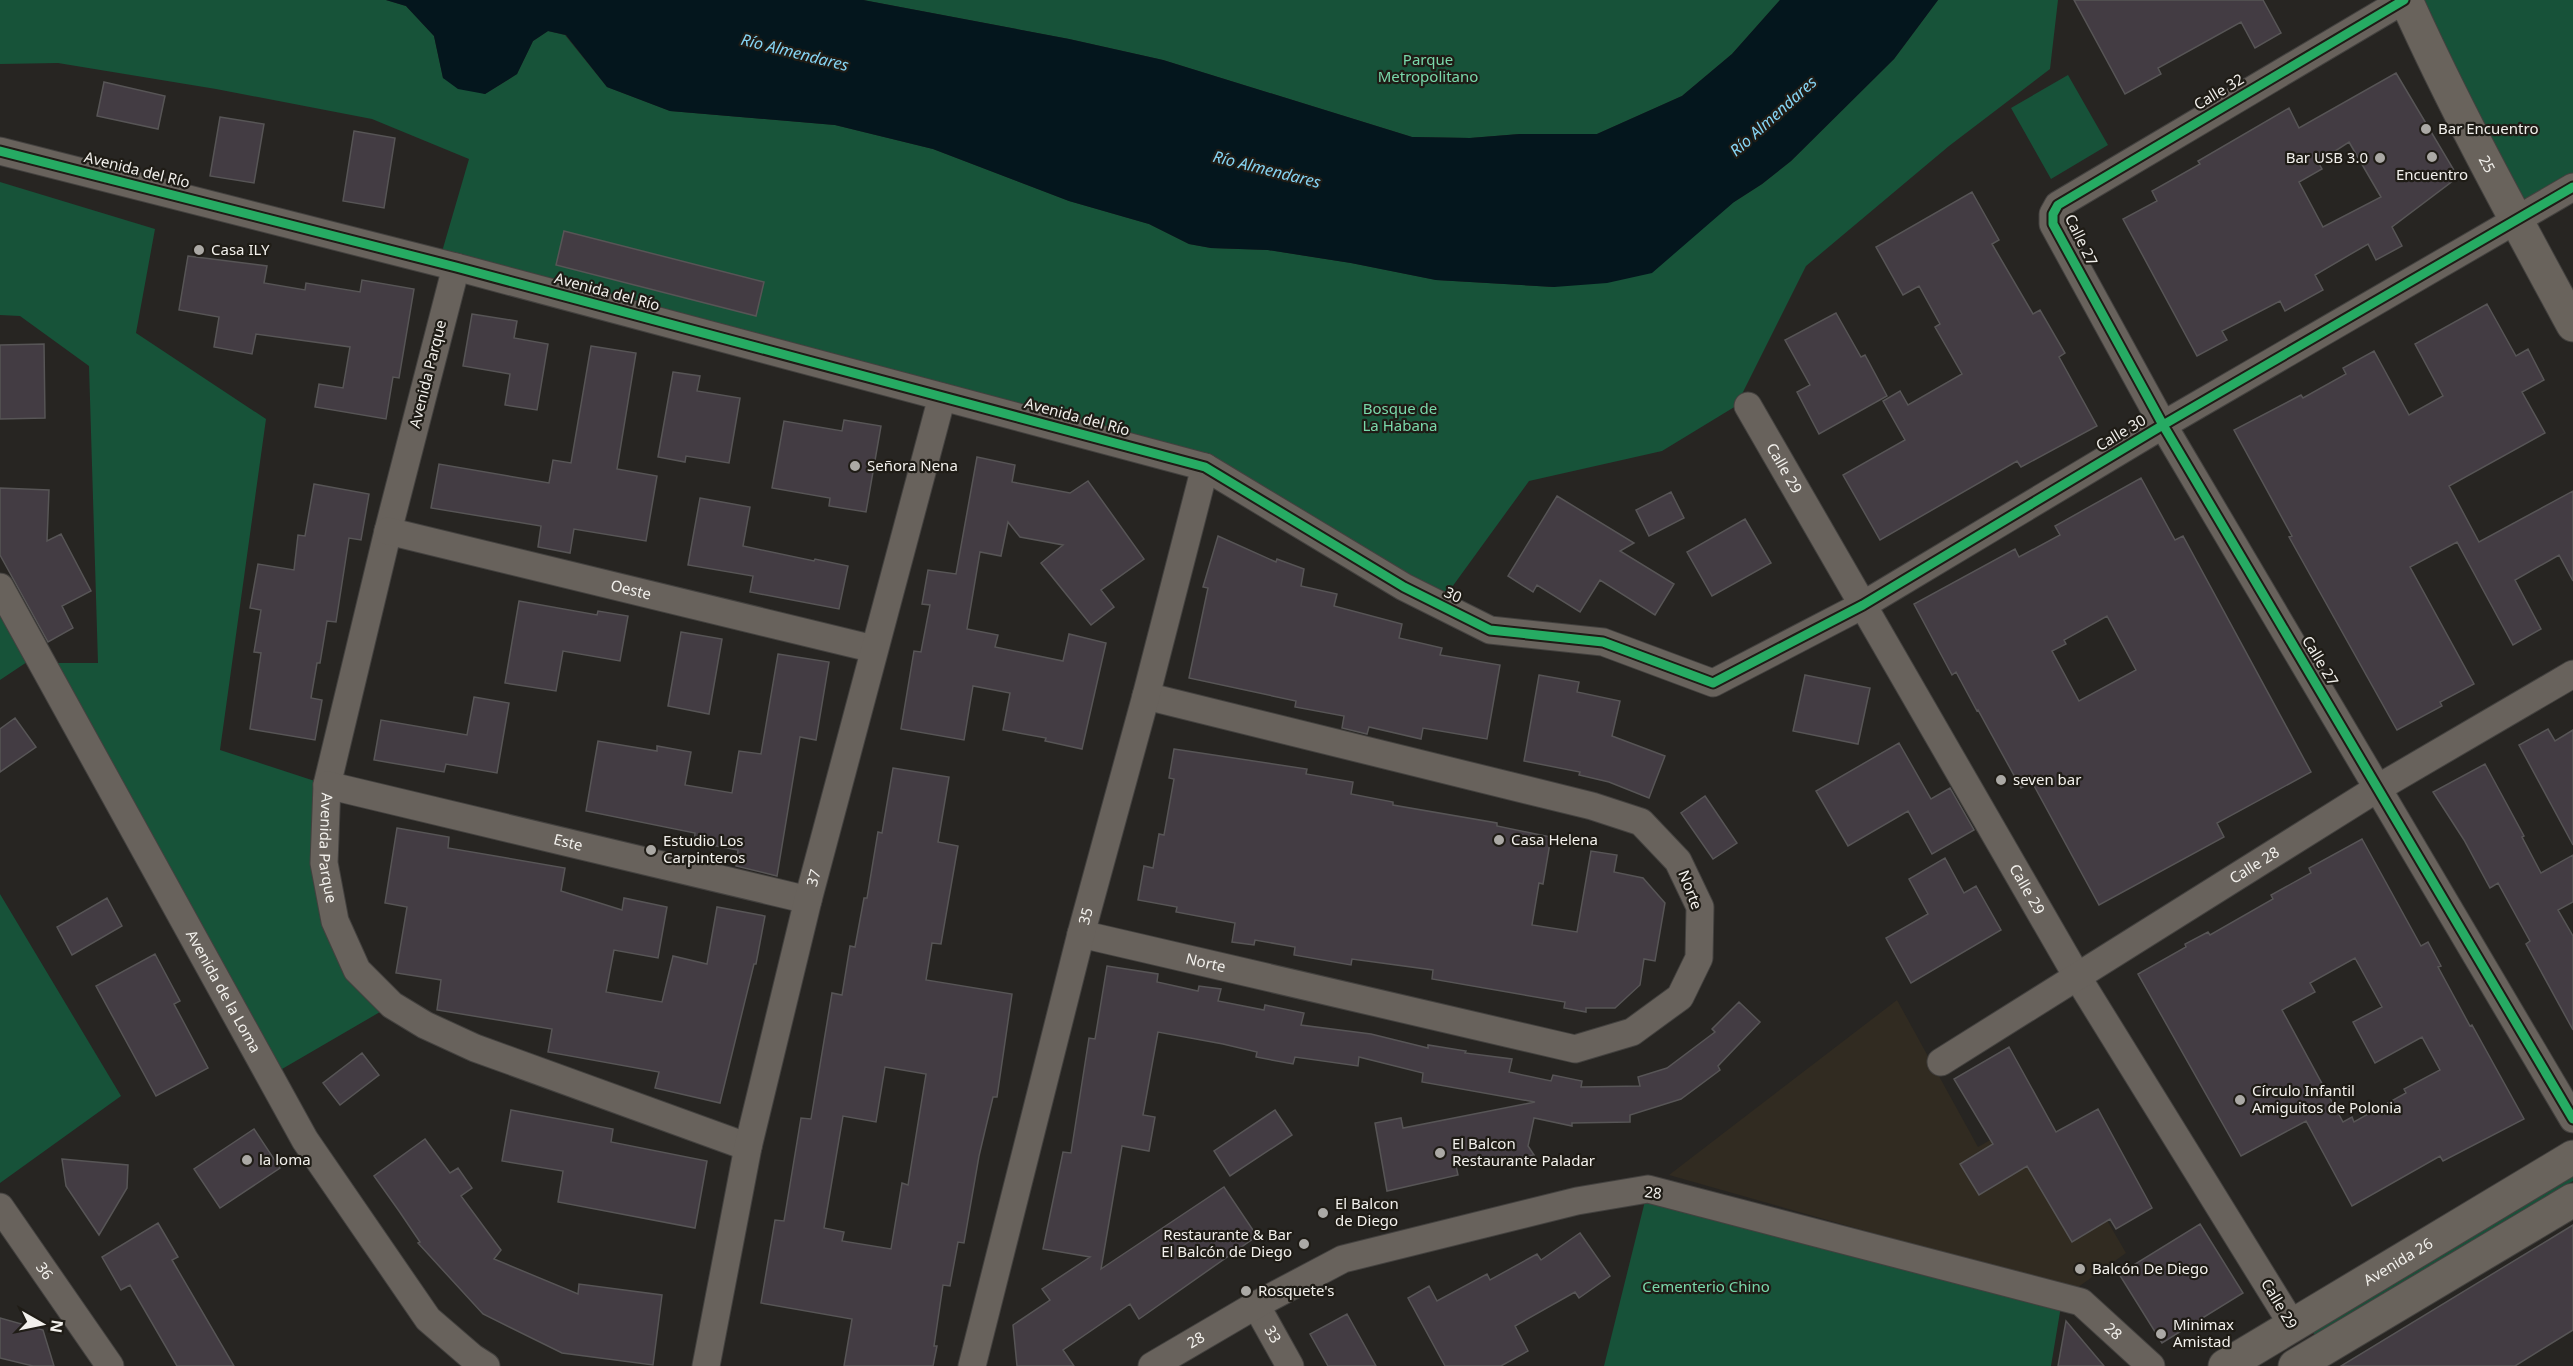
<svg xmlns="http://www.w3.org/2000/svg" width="2573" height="1366" font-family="'Noto Sans',sans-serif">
<rect width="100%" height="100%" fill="#272522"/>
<path fill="#312b21" d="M1897,1000l81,147 65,-37 83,143 -52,37 -405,-115z"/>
<path fill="#175239" d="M863,0h917l-48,54 -50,42 -85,38h-77l-50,4 -58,-1 -249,-77 -94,-21z
M2406,0h167v187l-57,33z
M2068,75l40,70 -57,34 -40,-71z
M0,894l121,202 -121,87z
M2573,1173v8l-257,156 -4,-6z
M1648,1189l414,111 -11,66h-447z"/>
<path fill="#175339" d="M0,0h386l20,6 28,30 9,42 42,16 32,-20 16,-33 15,-10 17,4 42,52 63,24 165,14 98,24 136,52 80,23 40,20 22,4 57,2 83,13 85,17 118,7 180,-85 28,-18 29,-23 103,-102 44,-59h120l-8,69 -101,77 -143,120 -70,140 -74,45 -133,30 -90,124 -234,-138 -766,-205 30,-103 -97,-40 -156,-30 -158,-26 -58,1z
M0,182l155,47 -19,104 130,86 -46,331 107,35 8,136 57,84 -122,71 -223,-413h51l-9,-297 -69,-50 -20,-1z
M0,593l33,65 -33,22z"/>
<path fill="#04161d" d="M386,0h477l206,39 94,21 249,77 58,1 50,-4h77l85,-38 50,-42 48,-54h158l-44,59 -103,102 -29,23 -28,18 -82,71 -45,10 -53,4 -118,-7 -85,-17 -83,-13 -57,-2 -22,-4 -40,-20 -80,-23 -136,-52 -98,-24 -165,-14 -63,-24 -41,-52 -18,-4 -15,10 -16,33 -32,20 -27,-5 -15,-11 -9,-42 -28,-30z"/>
<path fill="#433c43" stroke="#575556" stroke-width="1.5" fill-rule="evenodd" d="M2074,0h189l18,33 -26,15 -14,-26 -83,46 3,6 -36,20z
M2396,73l62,104 -66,50 10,19 -26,14 -8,-16 -53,31 8,15 -38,21 -5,-10 -58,30 5,9 -30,16 -74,-137 34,-18 -5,-10 48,-27 -2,-3 91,-53 10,20zM2349,142l32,55 -58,30 -24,-45 23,-13 -4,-7z
M104,82l61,14 -7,33 -61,-13z
M220,117l44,7 -10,59 -44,-7z
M354,131l41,7 -11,70 -41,-7z
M1972,192l27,48 -7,4 41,70 7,-4 25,43 -6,4 38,69 -76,41 -4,-6 -137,79 -37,-65 62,-35 -22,-39 17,-10 8,14 54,-31 -27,-47 5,-3 -21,-38 -16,9 -27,-48z
M564,231l200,51 -8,34 -200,-51z
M188,256l79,10 -3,17 41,7 1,-7 54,9 2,-12 52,9 -15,89 -6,-1 -7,42 -71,-12 4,-23 24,4 7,-41 -94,-13 -4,20 -38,-7 5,-30 -40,-7z
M2487,304l29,52 12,-7 16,31 -22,12 23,41 -96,53 30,56 94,-51v90l-14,-26 -44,25 26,49 -28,16 -56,-103 -47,25 64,117 -34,18 2,4 -45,24 -108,-193 3,-1 -58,-106 67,-35 2,3 43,-24 -3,-6 31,-17 35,64 34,-19 -28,-52z
M1836,313l25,44 4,-2 22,41 -68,38 -22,-42 13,-7 -25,-45z
M472,314l45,7 -3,17 34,6 -11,66 -32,-5 5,-31 -47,-8z
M44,344l1,74 -45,1v-74z
M591,346l45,7 -19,116 40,7 -11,65 -72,-12 -4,24 -32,-6 3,-21 -110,-18 8,-44 110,19 4,-23 18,3z
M673,372l27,4 -3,15 43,7 -11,65 -43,-7 -1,6 -27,-5z
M844,420l37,6 -15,86 -37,-6 1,-8 -58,-10 12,-67 58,10z
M977,457l38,8 -3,17 58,11 18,-12 56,78 -43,31 13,17 -23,18 -50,-62 22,-18 -43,-8 -12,-15 -7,34 -21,-4 -13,77 31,6 -3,12 68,14 6,-27 37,9 -24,106 -37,-8 1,-3 -43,-8 7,-37 -37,-7 -9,54 -63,-11 13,-78 7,1 9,-47 -8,-1 6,-34 28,4z
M2141,478l34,62 8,-4 128,236 -94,51 7,14 -125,68 -67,-123 -11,6 -43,-78 -1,1 -21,-39 -4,3 -38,-71 101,-55 4,8 41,-22 -5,-9zM2107,616l29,54 -57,31 -27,-50 14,-7 -2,-4z
M314,484l55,10 -8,46 -12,-2 -13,84 -9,-1 -7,42h-3l-6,35 11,2 -7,40 -65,-11 11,-76 -7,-1 7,-42 -11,-2 8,-44 36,6 4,-35 7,1z
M0,488l49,2 -2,51 14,-7 30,57 -29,15 11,22 -25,14 -48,-87z
M1671,492l13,26 -35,18 -13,-26z
M1557,496l77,47 -14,8 54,33 -19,31 -55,-35 -20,32 -43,-27 -4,7 -25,-16z
M700,498l50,9 -7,39 71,15 1,-2 33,7 -9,43 -89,-17 3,-16 -65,-11z
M1745,519l26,44 -59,33 -25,-44z
M1218,536l58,26 1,-3 27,10 -3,17 36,8 -3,12 68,18 -3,14 43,10 -2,7 60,10 -13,74 -64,-11 -2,11 -52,-12 -2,7 -25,-6 2,-12 -49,-9 1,-6 -107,-23 19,-90 -5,-1z
M519,601l78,14 1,-4 30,5 -8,45 -57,-10 -7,40 -51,-8z
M681,632l41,7 -13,75 -41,-8z
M778,654l51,8 -13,78 -16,-3 -23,139 -41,-10 2,-16 -44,-8 1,-9 -109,-22 12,-70 59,10v-5l34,6 -6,33 47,8 7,-42 22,3z
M1539,675l40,7 -2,10 43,9 -8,35 53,20 -16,42 -40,-16 -30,-7 1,-3 -56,-11z
M1805,675l65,13 -12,56 -65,-13z
M474,697l35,6 -12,70 -51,-9 -2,8 -70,-12 7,-40 86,15z
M15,718l21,29 -36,25v-43z
M2548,729l7,12 18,-11v115l-54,-100z
M1899,743l32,56 19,-11 24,42 -42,24 -24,-43 -60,35 -32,-55z
M1174,749l133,20 -1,5 47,8 -2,12 42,8v3l104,18v3l54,11 -8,47 -4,-1 -7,42 45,7 14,-81 26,4 -3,17 29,6 22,25 -10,58 -11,-2 -4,26 -25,23h-29v4l-22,-4 1,-6 -133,-23 1,-9 -81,-11 -1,6 -57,-10 1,-8 -40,-7 -1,5 -22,-3 3,-19 -59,-11 1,-5 -39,-7 6,-34 9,2 6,-34 5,1 10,-56 -5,-1z
M2485,764l39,72 -2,1 19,36 32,-18v47l-15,8 15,26v94l-47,-86 4,-3 -32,-58 -8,5 -26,-48 -31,-48z
M893,768l56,9 -11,65 20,4 -17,98 -9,-1 -6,37 86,14 -15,103h-4l-14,59 -15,87 -6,-1 -8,44 -7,-1 -9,61h3l-4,20h-89l8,-47 -91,-16 14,-83 9,1 17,-103 10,1 21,-126 10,2 8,-49 5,1 9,-49h3l11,-66 4,1zM885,1067l41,7 -18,111 -6,-2 -11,66 -49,-8 2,-9 -20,-4 19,-112 33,6z
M1705,796l32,47 -24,16 -32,-46z
M397,828l52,9 -1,11 117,20 -4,23 61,19 2,-12 43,9 -9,51 -44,-8 -8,42 56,10 11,-46 34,8 10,-57 48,9 -9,48h-2l-34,139 -65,-15 4,-16 -111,-20 4,-23 -115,-19 4,-30 -45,-7 11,-66 -22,-4z
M2362,839l59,107 7,-4 13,24 -3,1 32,59 2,-1 52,94 -81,42 -3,-5 -88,50 -46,-85 -65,35 -103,-182 48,-27 -1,-3 23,-12 2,3 63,-36 -2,-4 40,-22 -2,-5zM2355,958l27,49 -29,15 22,41 47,-26 18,33 -36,19 2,4 -52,29 -2,-5 -9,5 -61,-112 33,-18 -5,-9z
M1945,858l19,35 12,-7 25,44 -90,53 -25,-45 42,-24 -19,-35z
M107,898l15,28 -50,29 -15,-28z
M155,954l25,47 -6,3 34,64 -52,28 -60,-110z
M1107,966l51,8 -1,8 41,9 1,-5 22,3 -3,12 46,9 1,-5 39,8 -3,12 70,9 57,14v-3l38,6 -1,2 47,6 -3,13 42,9 2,-6 29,6 -1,6 59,-1 -2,-9 29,-9 48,-36 -3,-3 27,-27 21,20 -42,44 2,4 -39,29 -51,16v7l-58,1v3l-38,-8 -6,28 6,9 -78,11 2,9 -71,16 -12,-68 26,-5 2,10 132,-26 -113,-20 1,-9 -64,-16 -1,9 -63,-9 -2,7 -37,-7 1,-5 -34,-8 -65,-12 -15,83 12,2 -6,34 -27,-5 -21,123 123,-82 33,49 -118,83 -9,-15 -67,46 11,16h-57l-4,-41 37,-25 -8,-11 48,-32 -47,-8 20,-97 8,1 18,-115 6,1z
M2009,1047l47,85 42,-23 54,99 -36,21 -6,-10 -38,23 -45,-76 -48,29 -19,-31 33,-20 -39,-65z
M362,1053l17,22 -39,30 -17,-22z
M511,1110l102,19 -2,13 96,19 -12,67 -137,-26 5,-31 -61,-10z
M1275,1110l17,25 -62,41 -16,-25z
M254,1129l26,39 -60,40 -26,-39z
M425,1139l25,34 8,-5 14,20 -11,8 40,54 -7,9 84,35 1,-10 83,11 -9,70 -91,-12 -79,-39 -65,-71 2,-1 -21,-31 -25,-35z
M62,1159l66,6 -1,23 -28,47 -33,-49z
M158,1223l20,34 -6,3 62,106h-57l-47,-81 -9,5 -19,-33z
M2200,1224l43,69 -81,50 -43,-69z
M2573,1225v105l-58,36h-174z
M1580,1233l30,43 -31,22 -4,-6 -60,34 13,25 -27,15h-56l-37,-68 21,-12 8,15 50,-27 3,6 47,-26 4,6z
M1347,1314l29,52h-48l-18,-32z
M0,1318l43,12 11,36h-21l-33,-8z
M2066,1321l38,45h-46z"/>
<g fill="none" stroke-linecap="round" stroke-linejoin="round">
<defs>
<g id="minor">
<path d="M2404,0l-346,205 -5,9v10l110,201 410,694"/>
<path d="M0,151l456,116 749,200 199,120 86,43 113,12 110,41 150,-78 300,-180 410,-238"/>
<path id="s1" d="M456,267l-68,264 -61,254 -3,78 11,58 22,49 35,35 33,20 50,23 273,99"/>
<path id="s2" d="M1748,406l330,572 215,348"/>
<path id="s3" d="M388,531l486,118"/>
<path id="s4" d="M0,587l305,553 123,179 44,38 14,9"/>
<path id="s5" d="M327,785l481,115"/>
<path id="s6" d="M1081,934l494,115 57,-17 48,-35 19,-39 1,-51 -22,-46 -37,-39 -49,-16 -446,-110"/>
<path id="s7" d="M1941,1062l437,-274 195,-114"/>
<path id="s8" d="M0,1207l110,159"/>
<path id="s9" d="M1256,1305l34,61"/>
<path id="s10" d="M706,1366l42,-219 60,-247 134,-503"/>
<path id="s11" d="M972,1366l109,-432 65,-238 59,-229"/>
<path id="s12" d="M1152,1366l104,-61 87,-46 234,-58 71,-12 433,113 70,64"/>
</g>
<g id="major">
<path id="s13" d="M2406,0c50,111 109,218 167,325"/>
<path id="s14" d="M2225,1366l348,-209"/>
<path d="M2295,1366l278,-166"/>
</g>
</defs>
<use href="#minor" stroke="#43413f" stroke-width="29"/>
<use href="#major" stroke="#43413f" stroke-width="35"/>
<use href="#minor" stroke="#68625c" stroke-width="27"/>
<use href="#major" stroke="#69635c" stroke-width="33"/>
<defs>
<path id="cycleway" d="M2404,0l-346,205 -5,9v10l110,201 410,694
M0,151l456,116 749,200 199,120 86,43 113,12 110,41 150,-78 300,-180 410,-238"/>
</defs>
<use href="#cycleway" stroke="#1f1c16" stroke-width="13"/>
<use href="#cycleway" stroke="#26ab63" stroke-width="9"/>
</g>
<g fill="#aba9a5" stroke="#1f1c16" stroke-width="2">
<circle cx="2426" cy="129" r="6"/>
<circle cx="2432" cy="157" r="6"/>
<circle cx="2380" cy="158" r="6"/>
<circle cx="199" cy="250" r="6"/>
<circle cx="855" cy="466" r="6"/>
<circle cx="2001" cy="780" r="6"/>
<circle cx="1499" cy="840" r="6"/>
<circle cx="651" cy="850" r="6"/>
<circle cx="2240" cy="1100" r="6"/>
<circle cx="1440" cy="1153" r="6"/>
<circle cx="247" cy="1160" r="6"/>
<circle cx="1323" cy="1213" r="6"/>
<circle cx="1304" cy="1244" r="6"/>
<circle cx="2080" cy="1269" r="6"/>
<circle cx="1246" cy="1291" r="6"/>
<circle cx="2161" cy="1334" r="6"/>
</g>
<g text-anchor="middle" stroke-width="4.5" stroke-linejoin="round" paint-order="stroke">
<g font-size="15" fill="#7ad8aa" stroke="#1f1c16">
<text x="1428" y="65">Parque<tspan x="1428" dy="17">Metropolitano</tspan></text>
<text x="1400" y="414">Bosque de<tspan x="1400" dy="17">La Habana</tspan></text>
<text x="1706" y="1292">Cementerio Chino</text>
</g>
<g font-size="15" fill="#f2f0ec" stroke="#1f1c16">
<text transform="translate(2219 92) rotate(-31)" y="5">Calle 32</text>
<text dy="5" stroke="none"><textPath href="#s13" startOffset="183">25</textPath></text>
<text transform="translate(137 170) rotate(14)" y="5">Avenida del Río</text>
<text transform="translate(2081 240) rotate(64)" y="5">Calle 27</text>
<text transform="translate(607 292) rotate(15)" y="5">Avenida del Río</text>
<text transform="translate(428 374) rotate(-76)" y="5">Avenida Parque</text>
<text transform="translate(1077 417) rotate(15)" y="5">Avenida del Río</text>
<text transform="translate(2121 433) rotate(-31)" y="5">Calle 30</text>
<text dy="5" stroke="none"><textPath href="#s2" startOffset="72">Calle 29</textPath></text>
<text dy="5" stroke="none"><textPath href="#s3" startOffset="250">Oeste</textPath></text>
<text transform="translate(1453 595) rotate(26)" y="5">30</text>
<text transform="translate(2320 661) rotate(59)" y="5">Calle 27</text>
<text dy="5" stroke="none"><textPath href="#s5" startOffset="248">Este</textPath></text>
<text dy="5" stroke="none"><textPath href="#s1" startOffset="597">Avenida Parque</textPath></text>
<text dy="5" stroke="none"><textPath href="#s7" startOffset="370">Calle 28</textPath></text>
<text dy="5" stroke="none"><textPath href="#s10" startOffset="500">37</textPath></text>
<text dy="5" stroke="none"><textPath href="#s2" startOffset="558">Calle 29</textPath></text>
<text transform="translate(1690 890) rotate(69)" y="5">Norte</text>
<text dy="5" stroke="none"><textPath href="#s11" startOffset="464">35</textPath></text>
<text dy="5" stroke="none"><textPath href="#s6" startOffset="128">Norte</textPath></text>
<text dy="5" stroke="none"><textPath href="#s4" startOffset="462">Avenida de la Loma</textPath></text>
<text transform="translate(1653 1193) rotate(7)" y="5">28</text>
<text dy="5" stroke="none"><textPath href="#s14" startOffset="202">Avenida 26</textPath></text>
<text dy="5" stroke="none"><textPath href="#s8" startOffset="78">36</textPath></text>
<text transform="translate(2279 1304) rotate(59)" y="5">Calle 29</text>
<text dy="5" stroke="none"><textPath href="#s12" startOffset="1023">28</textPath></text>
<text dy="5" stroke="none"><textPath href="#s9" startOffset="34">33</textPath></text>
<text dy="5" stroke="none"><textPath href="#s12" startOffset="51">28</textPath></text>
</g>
<g font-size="15" fill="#f2f0ec" stroke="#1f1c16" text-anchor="start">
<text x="2438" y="134">Bar Encuentro</text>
<text x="2368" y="163" text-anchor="end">Bar USB 3.0</text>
<text x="2432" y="180" text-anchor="middle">Encuentro</text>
<text x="211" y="255">Casa ILY</text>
<text x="867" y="471">Señora Nena</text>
<text x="2013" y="785">seven bar</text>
<text x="1511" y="845">Casa Helena</text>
<text x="663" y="846">Estudio Los<tspan x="663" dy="17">Carpinteros</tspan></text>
<text x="2252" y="1096">Círculo Infantil<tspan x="2252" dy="17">Amiguitos de Polonia</tspan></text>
<text x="1452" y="1149">El Balcon<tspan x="1452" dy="17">Restaurante Paladar</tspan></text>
<text x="259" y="1165">la loma</text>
<text x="1335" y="1209">El Balcon<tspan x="1335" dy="17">de Diego</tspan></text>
<text x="1292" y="1240" text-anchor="end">Restaurante &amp; Bar<tspan x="1292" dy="17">El Balcón de Diego</tspan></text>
<text x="2092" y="1274">Balcón De Diego</text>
<text x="1258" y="1296">Rosquete's</text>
<text x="2173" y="1330">Minimax<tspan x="2173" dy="17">Amistad</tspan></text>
</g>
<g font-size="16" font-style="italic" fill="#86d5f5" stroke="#1f1c16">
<text transform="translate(795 52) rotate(14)" y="6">Río Almendares</text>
<text transform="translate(1773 116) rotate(-42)" y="6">Río Almendares</text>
<text transform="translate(1267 169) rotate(14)" y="6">Río Almendares</text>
</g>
</g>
<g transform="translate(42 1324) rotate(99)" stroke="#1f1c16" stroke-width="4.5" paint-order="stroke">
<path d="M0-4.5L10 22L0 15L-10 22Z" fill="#f2f0ec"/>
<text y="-9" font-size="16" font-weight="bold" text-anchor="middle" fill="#f2f0ec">N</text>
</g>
</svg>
